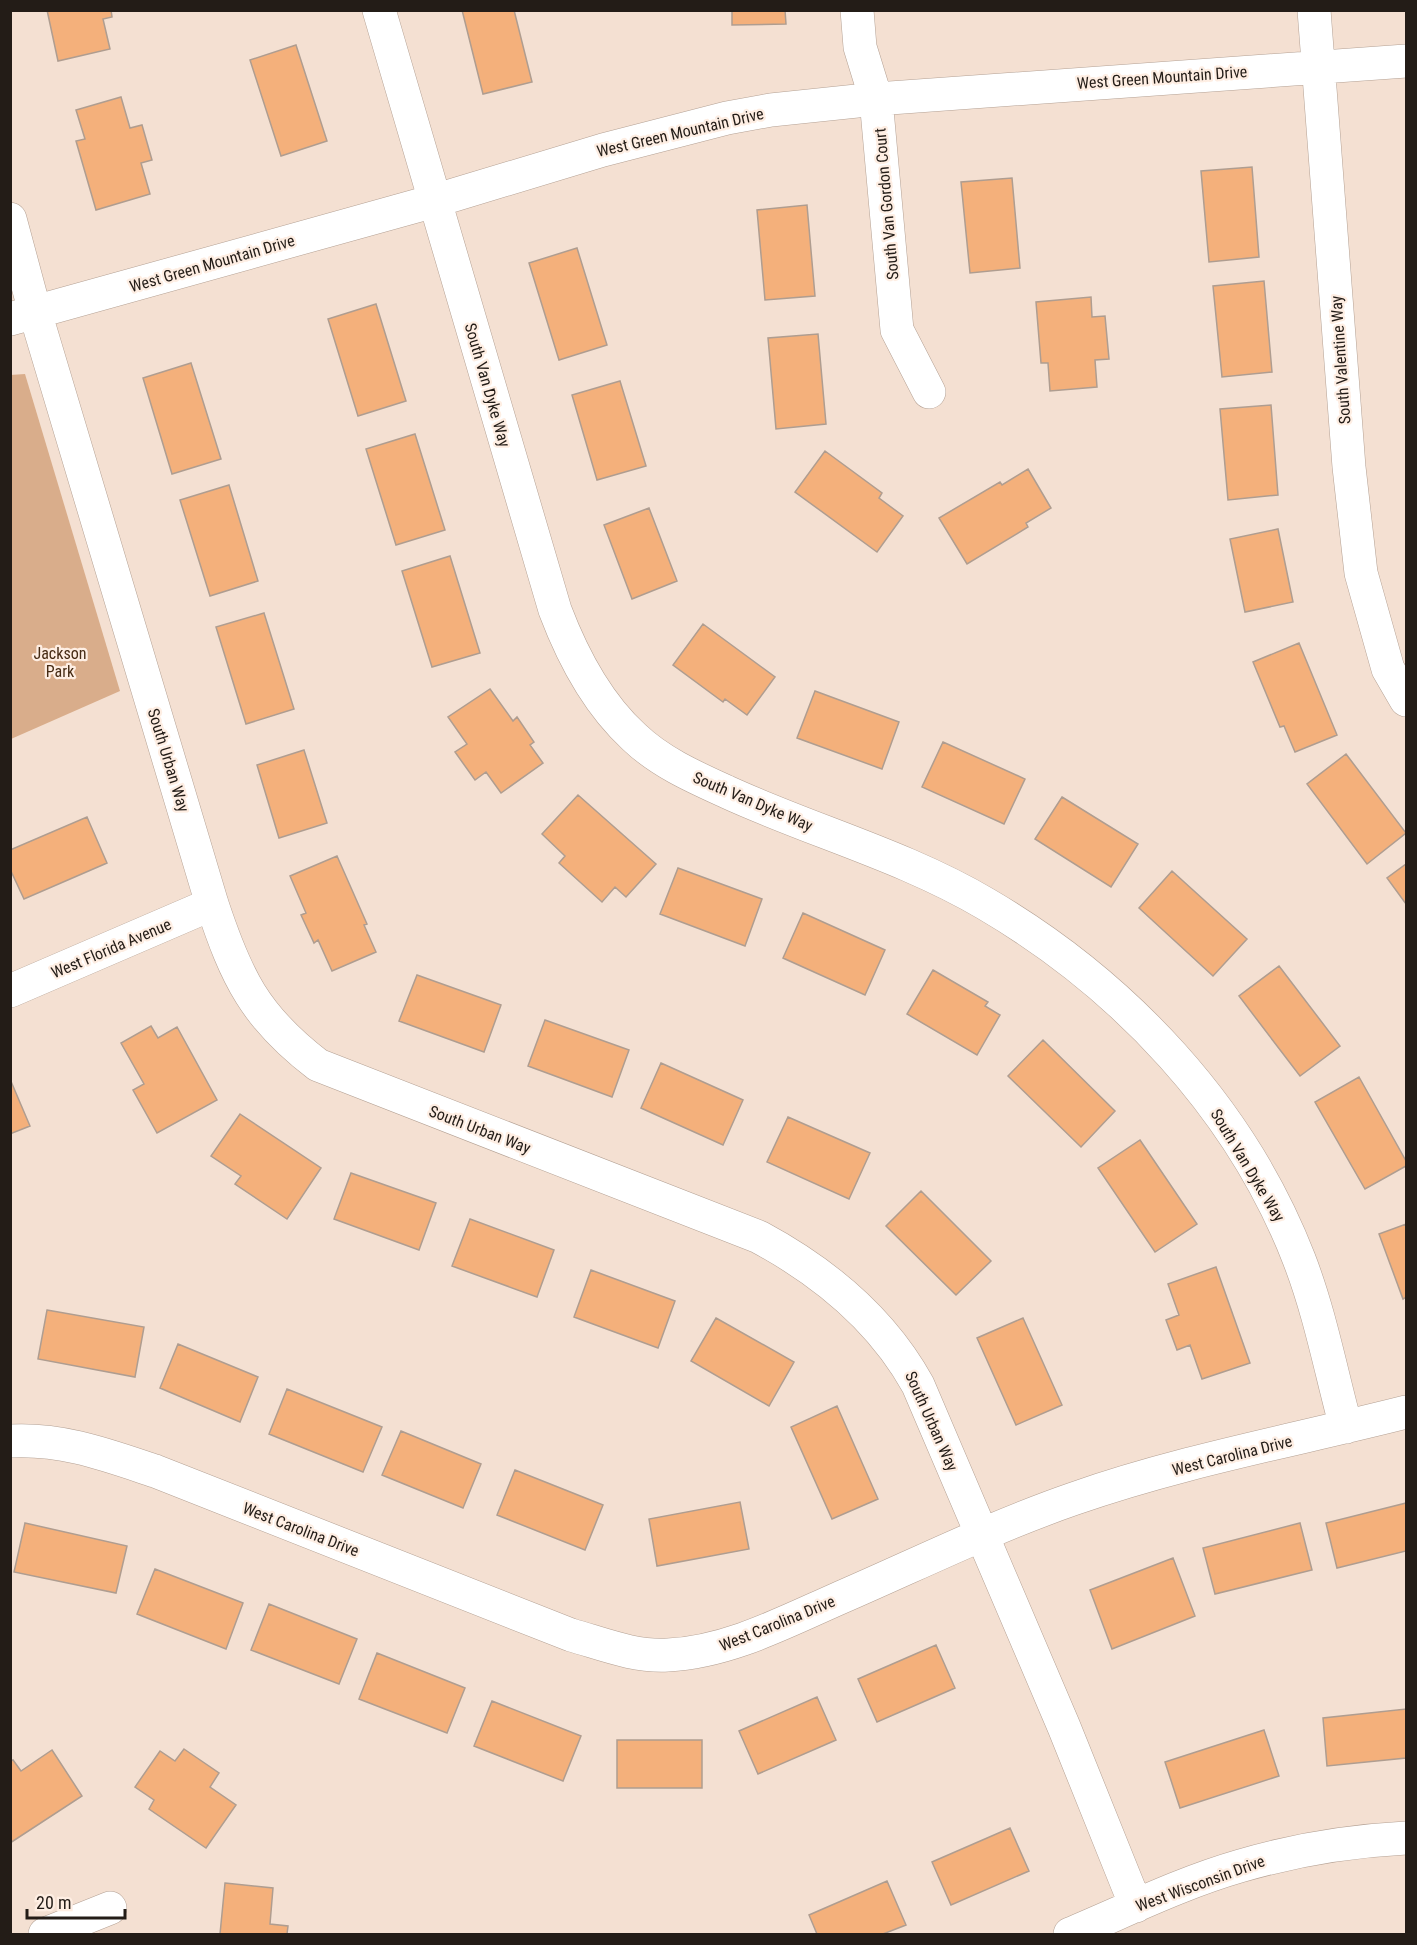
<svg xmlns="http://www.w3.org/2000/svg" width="1417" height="1945" font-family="'Roboto Condensed',sans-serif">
<rect width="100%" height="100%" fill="#f4e0d2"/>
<path fill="#d9ad8b" d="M25,374l95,317 -109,48 -1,-364z"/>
<path fill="#f4b07b" stroke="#af9d90" stroke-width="1.5" d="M47,10h64l1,7 -9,2 7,30 -52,12z
M462,10h52l18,72 -49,12z
M732,10h53l1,14 -54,1z
M296,45l31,96 -46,15 -31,-96z
M121,97l9,31 12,-3 10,35 -11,3 9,31 -54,16 -20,-69 9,-2 -9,-29z
M1252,167l7,90 -50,5 -8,-91z
M1012,178l8,90 -50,5 -9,-91z
M807,205l8,91 -50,4 -8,-90z
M577,248l30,97 -48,15 -30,-97z
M1264,281l8,91 -50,5 -9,-91z
M1091,297l1,20 13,-1 4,43 -14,1 2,27 -47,4 -2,-28h-7l-5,-61z
M376,304l30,97 -48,15 -30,-97z
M818,334l8,90 -50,5 -8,-91z
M191,363l30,96 -49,15 -29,-96z
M620,381l26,85 -49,14 -25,-85z
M1271,405l7,90 -50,5 -8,-91z
M415,434l30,96 -49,15 -30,-96z
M825,451l57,42 -3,5 24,18 -26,36 -82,-60z
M1028,469l23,39 -25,15 2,4 -61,37 -28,-46 61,-36 2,3z
M229,485l29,96 -48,15 -30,-96z
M649,508l28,73 -45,18 -28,-74z
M1278,529l15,73 -48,10 -15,-73z
M450,556l30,97 -48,14 -30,-96z
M264,613l30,96 -48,15 -30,-97z
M703,624l72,53 -28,38 -22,-16 -2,3 -50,-37z
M1299,643l38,92 -42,17 -11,-26 -4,1 -27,-65z
M490,689l23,32 4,-4 17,25 -4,3 13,18 -42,30 -15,-21 -11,8 -20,-28 12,-8 -19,-27z
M815,691l84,31 -17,47 -85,-31z
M943,742l82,37 -21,45 -82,-37z
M304,750l23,73 -48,15 -22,-73z
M1346,754l60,79 -39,31 -60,-80z
M578,795l78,69 -30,33 -11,-10 -13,15 -43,-39 6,-7 -23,-22z
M1062,797l76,47 -27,43 -76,-48z
M87,817l20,46 -83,36 -14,-30v-19z
M337,856l30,68 -3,1 12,27 -44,19 -14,-31 -4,3 -13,-28 5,-2 -16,-37z
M1406,864v40l-19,-26z
M678,868l84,31 -17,47 -85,-32z
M1172,871l75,68 -34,37 -74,-68z
M803,913l82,37 -20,45 -82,-37z
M1279,966l61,80 -40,30 -61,-80z
M933,970l55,32 -3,4 15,9 -23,40 -70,-41z
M417,975l84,30 -17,47 -85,-31z
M545,1020l84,30 -17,47 -84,-31z
M151,1026l7,12 19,-11 40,73 -60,33 -24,-43 11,-6 -23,-41z
M1043,1040l72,71 -34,36 -73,-71z
M661,1063l82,37 -20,45 -82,-37z
M1359,1077l47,84v5l-41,23 -50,-87z
M10,1079l20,47 -20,8z
M240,1114l81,54 -34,51 -52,-35 6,-8 -30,-20z
M788,1117l82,36 -21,46 -82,-37z
M1140,1140l57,84 -42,28 -57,-84z
M351,1173l85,30 -17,47 -85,-31z
M921,1191l70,70 -35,34 -70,-69z
M470,1219l84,31 -17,47 -85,-31z
M1406,1224v73l-3,2 -24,-65z
M1216,1267l34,96 -48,16 -12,-34 -13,5 -11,-30 13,-5 -11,-31z
M591,1270l84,31 -17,47 -84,-31z
M47,1310l97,17 -9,50 -97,-18z
M716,1318l78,44 -25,44 -78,-45z
M1023,1318l39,87 -46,20 -39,-87z
M178,1344l80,33 -18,45 -80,-34z
M287,1389l95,38 -19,45 -94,-38z
M837,1406l41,93 -46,20 -41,-92z
M401,1431l80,33 -18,44 -81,-33z
M515,1470l88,35 -18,45 -88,-35z
M740,1502l9,47 -92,17 -8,-47z
M1406,1503v48l-69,17 -11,-45z
M25,1523l102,23 -11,47 -102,-21z
M1300,1523l12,47 -97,24 -12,-46z
M1173,1558l22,58 -83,33 -22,-59z
M155,1569l88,34 -17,46 -89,-35z
M269,1604l88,35 -18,45 -88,-34z
M936,1645l19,43 -78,34 -19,-43z
M377,1653l88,35 -18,45 -88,-34z
M817,1697l19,43 -78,34 -19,-43z
M492,1701l89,35 -18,45 -89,-35z
M1406,1709v49l-79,8 -4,-48z
M1264,1730l15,46 -99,32 -15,-46z
M617,1740h85v48h-85z
M184,1749l35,24 -9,14 26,18 -30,43 -57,-39 5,-9 -19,-13 25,-36 15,10z
M52,1750l30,46 -72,47v-82l3,-1 8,11z
M1010,1828l19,43 -78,34 -19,-43z
M887,1881l19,44 -23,9h-66l-8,-19z
M225,1883l48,5 -3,36 18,2 -1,8h-67z"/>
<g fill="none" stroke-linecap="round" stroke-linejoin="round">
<defs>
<path id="street" d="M379,10l176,600c17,45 43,94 79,127 26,25 60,40 93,55 85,39 178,64 259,112 138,81 255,205 313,355 21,54 32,113 47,168
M857,10l3,37 16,52 21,231 32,62
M1314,10l35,457 12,106 27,96 18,31
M10,219l25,93 177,592c24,73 43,113 106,161l441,172c65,35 123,83 159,148l146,342 72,179
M10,319l424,-118 169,-51 124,-32 44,-8 105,-11 530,-38
M10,991l202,-87
M10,1441c52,-3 97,14 145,30l416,164c32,9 63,22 97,20 59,-3 113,-31 167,-55 79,-34 157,-73 238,-101 108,-38 223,-59 333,-87
M45,1934l65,-26
M1070,1934c55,-23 111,-51 170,-68 54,-16 110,-25 166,-28"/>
</defs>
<use href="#street" stroke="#b4a194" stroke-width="34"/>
<use href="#street" stroke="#fff" stroke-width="33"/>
</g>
<g text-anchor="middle" stroke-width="4.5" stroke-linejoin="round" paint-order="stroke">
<g font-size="16" fill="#231c17" stroke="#feeee3">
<text transform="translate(1162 77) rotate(-4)" y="6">West Green Mountain Drive</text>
<text transform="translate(680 132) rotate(-13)" y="6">West Green Mountain Drive</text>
<text transform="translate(886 204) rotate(-95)" y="6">South Van Gordon Court</text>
<text transform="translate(212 263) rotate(-16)" y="6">West Green Mountain Drive</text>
<text transform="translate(1340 360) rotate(-94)" y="6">South Valentine Way</text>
<text transform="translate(488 385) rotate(74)" y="6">South Van Dyke Way</text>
<text transform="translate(169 760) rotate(73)" y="6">South Urban Way</text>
<text transform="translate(753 801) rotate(23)" y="6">South Van Dyke Way</text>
<text transform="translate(111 948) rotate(-23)" y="6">West Florida Avenue</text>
<text transform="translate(480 1129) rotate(21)" y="6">South Urban Way</text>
<text transform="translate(1248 1165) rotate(59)" y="6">South Van Dyke Way</text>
<text transform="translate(932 1421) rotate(66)" y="6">South Urban Way</text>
<text transform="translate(1232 1455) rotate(-14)" y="6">West Carolina Drive</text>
<text transform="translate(301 1529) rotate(21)" y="6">West Carolina Drive</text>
<text transform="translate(777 1623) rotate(-22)" y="6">West Carolina Drive</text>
<text transform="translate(1200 1883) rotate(-20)" y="6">West Wisconsin Drive</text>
</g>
<g font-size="16" fill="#462b14" stroke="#feeee3">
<text x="60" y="659">Jackson<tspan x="60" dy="18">Park</tspan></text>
</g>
</g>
<rect width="1417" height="1945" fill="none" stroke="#231c17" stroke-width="24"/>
<path d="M27 1909v9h98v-9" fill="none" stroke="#231c17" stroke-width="3"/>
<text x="36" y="1909" font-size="18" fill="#231c17" stroke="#feeee3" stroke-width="4.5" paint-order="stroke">20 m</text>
</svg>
